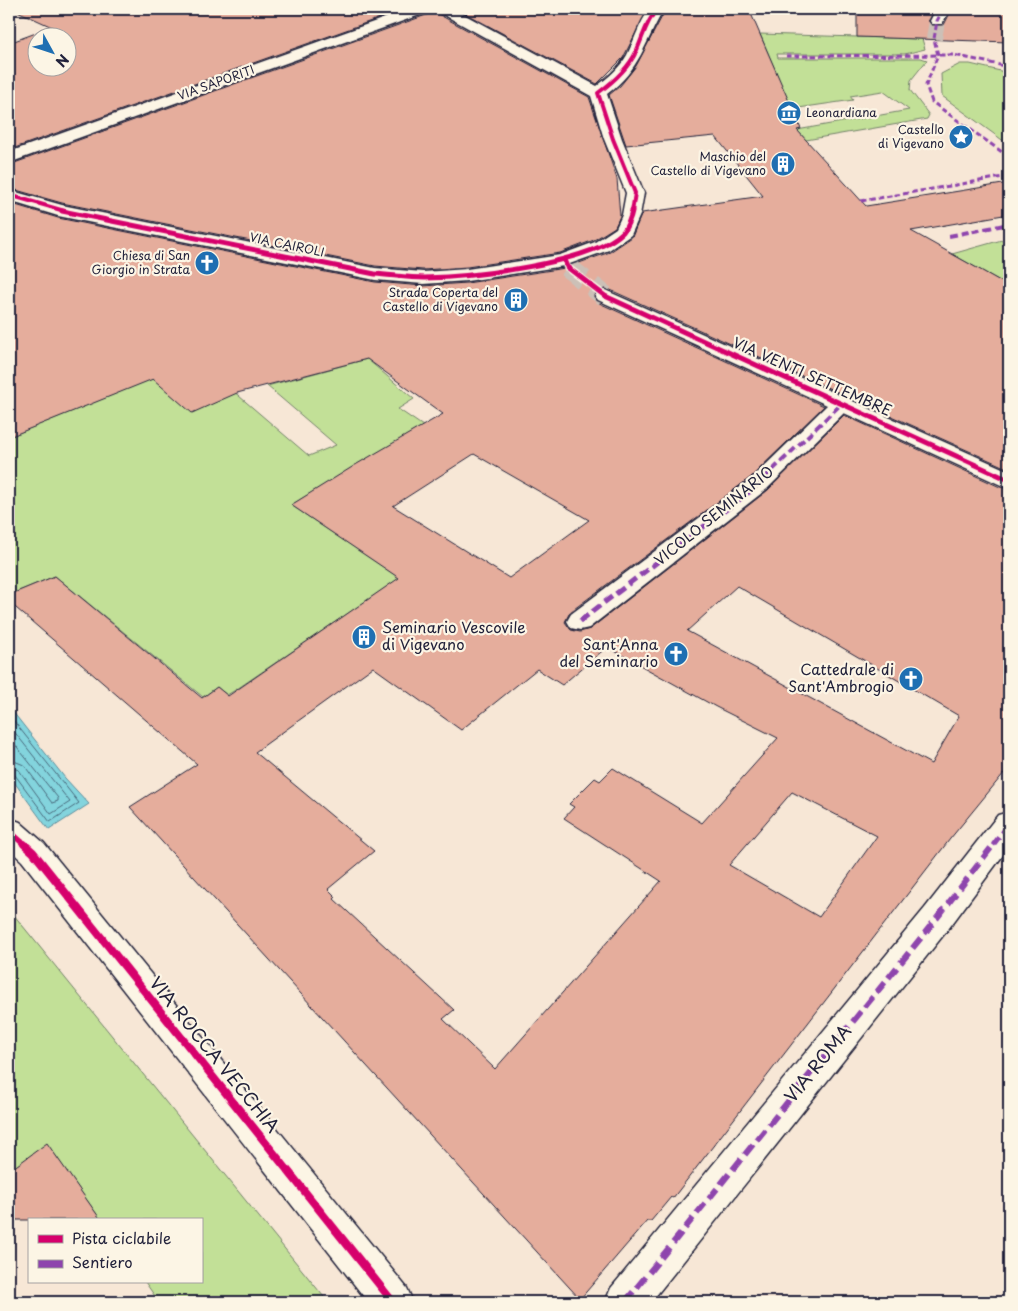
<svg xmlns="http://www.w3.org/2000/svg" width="1018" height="1311" font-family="'Playpen Sans',sans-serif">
<rect width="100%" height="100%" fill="#f7e7d6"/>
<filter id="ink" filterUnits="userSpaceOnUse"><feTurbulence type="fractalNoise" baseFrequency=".02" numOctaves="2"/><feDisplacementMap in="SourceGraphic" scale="10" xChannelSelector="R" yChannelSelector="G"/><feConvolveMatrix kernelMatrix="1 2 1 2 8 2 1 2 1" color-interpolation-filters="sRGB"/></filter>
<g filter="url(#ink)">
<path fill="#c2e097" stroke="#728169" d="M760,34l162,5 3,10 -20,5h-128l1,4h143l6,2 -16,20 -1,10 19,25 -2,4 -121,21 -9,-10 112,-20 -26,-19 -33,5 3,4 -75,11v-34z
M960,64h10l39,9v72l-67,-49 -1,-22z
M1009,238v48l-57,-32z
M367,359l47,40 -16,10 25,17 -132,79 109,73 -163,111 -10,6 -10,-8 -14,10 -148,-121 -46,19v-158l188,-77 112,96 27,-11 -69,-59z
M9,909l319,393h-169l-14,-20h56v-62h-100l-54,-76 -38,27z"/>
<path fill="#83d4dd" stroke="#5c8d9c" d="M9,707l56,71 24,26 -40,26 -40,-55z"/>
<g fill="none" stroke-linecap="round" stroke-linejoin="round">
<path stroke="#49697c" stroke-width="1" d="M9,715l70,88 -29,19 -35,-47 -6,-2
M9,725l61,77 -19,12 -32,-44 -10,-3
M9,737l49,61v3l-6,2 -28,-38 -15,-6"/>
</g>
<path fill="#e5ad9c" stroke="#22223b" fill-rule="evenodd" d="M13,9h392l-396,141v-107l43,-16zM38,38h30v30h-30z
M432,9h3l3,5 151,83 28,82 3,37 -5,11 -21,13 -34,13 -93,14 -44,3 -48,-4 -313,-63 -53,-15v-23l420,-151z
M457,9h191l-25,49 -26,26z
M666,9h83l52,120 -4,1 69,76 143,-23v31l-98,17 98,55v183l-403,-181 -9,2 -4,6 4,6 227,104 -74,72 -180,134 -5,10 6,8 9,2 10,-3 178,-139 76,-75 156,72 9,2v278l-59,72 -277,359 -2,-1 -20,24h-4l-67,78 -450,-492 67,-43 -188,-162v-7l46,-19 147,122 15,-11 11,9 171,-118 -108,-73 66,-41 86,-50 -76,-55 -130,34 -45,20 -39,-34 -144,58v-234l49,15 317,64 48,4 44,-3 98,-15 45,-16 22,-15 10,-24 121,-17 -48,-60 -89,9 -17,-50 11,-9 16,-20zM474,454l115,66 -80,58 -116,-72zM737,586l222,130 -28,48 -244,-133zM607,647l109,60 62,31 -76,85 -89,-55 -13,13 -5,-3 -26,26 5,3 -10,11 97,63 -166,188 -52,-50 11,-9 -120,-111 2,-2 -8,-8 46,-38 -119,-99 118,-85 88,63 76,-61 25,16zM792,792l85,44 -58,81 -90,-52z
M857,9h77l-6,11 4,6 12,-1 8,-16h57v33l-152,-5z
M47,1143l54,77h-92v-49z"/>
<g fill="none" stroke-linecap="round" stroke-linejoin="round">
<path stroke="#ccc0b7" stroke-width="16" stroke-dasharray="16 8" stroke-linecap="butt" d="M934,39l3,-18"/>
<path stroke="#ccc0b7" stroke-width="21" stroke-dasharray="21 11" stroke-linecap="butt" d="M567,267l38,29"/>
<defs>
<path id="pedestrian" d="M936,9h14l-8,15h-10l-2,-3z
M605,290l404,181v16l-8,-2 -157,-72 -77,76 -178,139 -9,2 -9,-2 -4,-7 4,-7 180,-135 76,-74 -229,-105 -3,-4 3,-4z
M1009,812v35l-60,81 -298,374h-46l6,-14 314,-380 73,-93z"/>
<path id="minor" d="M410,9h20l-2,3 -419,151v-11z
M437,9h17l143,77c12,-9 23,-19 30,-31 8,-16 12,-32 23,-46h14c-19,33 -24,61 -57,85l15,45 22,54 -4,22 -9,20 -22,15 -45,16 -97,15 -44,3 -48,-4 -317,-64 -49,-15v-11l53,15 313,63 48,4 44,-3 93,-14 35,-13 21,-14 6,-13 4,-22 -22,-54 -13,-43 -152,-84z
M9,818l11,4 24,21 363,445 6,14h-45l-346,-441 -13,-12z"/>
</defs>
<use href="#pedestrian" stroke="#22223b" stroke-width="3"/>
<use href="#minor" stroke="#22223b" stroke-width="3"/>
<use href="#pedestrian" fill="#fcf5e5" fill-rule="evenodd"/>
<use href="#minor" fill="#fcf5e5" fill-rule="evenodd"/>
<path stroke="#8e44ad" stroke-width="3" stroke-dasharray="5.5 3" stroke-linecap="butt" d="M943,9l-6,12 -3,18 4,16 -12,30 6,17 77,55
M786,56l168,-1 55,12
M861,201l148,-25"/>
<path stroke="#8e44ad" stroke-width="4" stroke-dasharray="8 4" stroke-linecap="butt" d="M949,236l60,-12
M755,487l86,-83"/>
<path stroke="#8e44ad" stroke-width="5" stroke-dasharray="10 5" stroke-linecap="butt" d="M580,621l177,-135
M993,845l16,-21"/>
<path stroke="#8e44ad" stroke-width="6" stroke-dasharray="13 6" stroke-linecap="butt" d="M625,1302l312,-384 57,-74"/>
<defs>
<path id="cycleway-far3" d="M9,195l59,17
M632,212l3,-19 -22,-54 -15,-46c15,-11 30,-24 38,-41 7,-15 10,-30 21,-43"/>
<path id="cycleway-far2" d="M62,211l313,63c16,1 33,4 50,4 45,-1 166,-14 198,-46 4,-5 8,-15 9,-21
M564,260l3,7 38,29 404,184"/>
<path id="cycleway-far1" d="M9,831l16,14"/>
<path id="cycleway" d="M24,844l9,8 360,450"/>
</defs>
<use href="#cycleway-far3" stroke="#fcf5e5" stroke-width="5.5"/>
<use href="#cycleway-far2" stroke="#fcf5e5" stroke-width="8"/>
<use href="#cycleway-far1" stroke="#fcf5e5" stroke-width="9"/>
<use href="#cycleway" stroke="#fcf5e5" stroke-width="11"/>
<use href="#cycleway-far3" stroke="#d6006c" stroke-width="4"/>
<use href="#cycleway-far2" stroke="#d6006c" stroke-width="5"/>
<use href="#cycleway-far1" stroke="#d6006c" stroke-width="6"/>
<use href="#cycleway" stroke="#d6006c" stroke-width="8"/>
</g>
</g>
<defs>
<symbol id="museum-disc" viewBox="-11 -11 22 22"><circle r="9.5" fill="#1f6fb2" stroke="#fcf5e5"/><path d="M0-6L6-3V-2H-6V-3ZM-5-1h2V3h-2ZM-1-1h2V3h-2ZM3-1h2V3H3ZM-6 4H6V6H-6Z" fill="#fff"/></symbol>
<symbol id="sight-disc" viewBox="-11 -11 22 22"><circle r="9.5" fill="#1f6fb2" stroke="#fcf5e5"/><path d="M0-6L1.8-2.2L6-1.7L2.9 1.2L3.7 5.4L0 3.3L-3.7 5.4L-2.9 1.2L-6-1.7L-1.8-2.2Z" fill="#fff"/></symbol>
<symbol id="building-disc" viewBox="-11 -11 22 22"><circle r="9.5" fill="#1f6fb2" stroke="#fcf5e5"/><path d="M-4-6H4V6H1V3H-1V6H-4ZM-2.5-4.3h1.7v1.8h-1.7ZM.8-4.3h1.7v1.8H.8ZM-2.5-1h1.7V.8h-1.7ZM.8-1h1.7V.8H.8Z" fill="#fff"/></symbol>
<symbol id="church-disc" viewBox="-11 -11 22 22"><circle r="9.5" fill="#1f6fb2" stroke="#fcf5e5"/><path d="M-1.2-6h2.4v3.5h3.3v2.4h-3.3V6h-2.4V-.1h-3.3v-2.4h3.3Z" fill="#fff"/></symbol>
</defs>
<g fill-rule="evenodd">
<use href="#museum-disc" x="775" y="99" width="28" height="28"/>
<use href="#sight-disc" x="947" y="123" width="28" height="28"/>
<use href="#building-disc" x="769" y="150" width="28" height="28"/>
<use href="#church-disc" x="193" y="249" width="28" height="28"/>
<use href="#building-disc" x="502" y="286" width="28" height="28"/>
<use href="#building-disc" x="350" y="623" width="28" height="28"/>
<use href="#church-disc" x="662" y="640" width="28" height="28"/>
<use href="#church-disc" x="897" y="665" width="28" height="28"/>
</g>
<g text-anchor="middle" stroke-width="4.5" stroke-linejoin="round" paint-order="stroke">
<g font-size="12" fill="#22223b" stroke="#fcf5e5">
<text transform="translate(216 83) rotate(-20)" y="4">VIA SAPORITI</text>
<text transform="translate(287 245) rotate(12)" y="4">VIA CAIROLI</text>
</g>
<g font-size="12" fill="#22223b" stroke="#fcf5e5" text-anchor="end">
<text x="806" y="117" text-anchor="start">Leonardiana</text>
<text x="944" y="134">Castello<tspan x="944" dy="14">di Vigevano</tspan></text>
<text x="766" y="161">Maschio del<tspan x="766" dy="14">Castello di Vigevano</tspan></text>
<text x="190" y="260">Chiesa di San<tspan x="190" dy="14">Giorgio in Strata</tspan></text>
<text x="498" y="297">Strada Coperta del<tspan x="498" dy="14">Castello di Vigevano</tspan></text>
</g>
<g font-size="15" fill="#22223b" stroke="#fcf5e5">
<text transform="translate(812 377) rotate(24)" y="5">VIA VENTI SETTEMBRE</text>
<text transform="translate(714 516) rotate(-39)" y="5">VICOLO SEMINARIO</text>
</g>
<g font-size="15" fill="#22223b" stroke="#fcf5e5" text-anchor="end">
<text x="382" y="633" text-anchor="start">Seminario Vescovile<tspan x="382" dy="17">di Vigevano</tspan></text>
<text x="658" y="650">Sant'Anna<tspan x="658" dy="17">del Seminario</tspan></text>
<text x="894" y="675">Cattedrale di<tspan x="894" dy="17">Sant'Ambrogio</tspan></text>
</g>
<g font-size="18" fill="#22223b" stroke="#fcf5e5">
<text transform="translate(214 1055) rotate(51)" y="6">VIA ROCCA VECCHIA</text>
<text transform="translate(818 1064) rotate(-51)" y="6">VIA ROMA</text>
</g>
</g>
<rect width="1018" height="1311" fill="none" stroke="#fcf5e5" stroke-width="30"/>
<rect x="15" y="15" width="988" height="1281" fill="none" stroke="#22223b" stroke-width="2" filter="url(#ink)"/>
<rect x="28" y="1218" width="175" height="65" fill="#fcf5e5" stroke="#a5a1a1"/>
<rect x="38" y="1235" width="25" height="8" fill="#d6006c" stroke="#a5a1a1"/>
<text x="72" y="1244" font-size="15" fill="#22223b">Pista ciclabile</text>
<rect x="38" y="1260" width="25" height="8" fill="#8e44ad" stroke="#a5a1a1"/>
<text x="72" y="1268" font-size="15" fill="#22223b">Sentiero</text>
<g transform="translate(52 52) rotate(130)"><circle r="24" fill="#fcf5e5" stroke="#a5a1a1"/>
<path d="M0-4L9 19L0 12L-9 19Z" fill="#1f6fb2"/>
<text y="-8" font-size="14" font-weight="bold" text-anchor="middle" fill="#22223b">N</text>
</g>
</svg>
